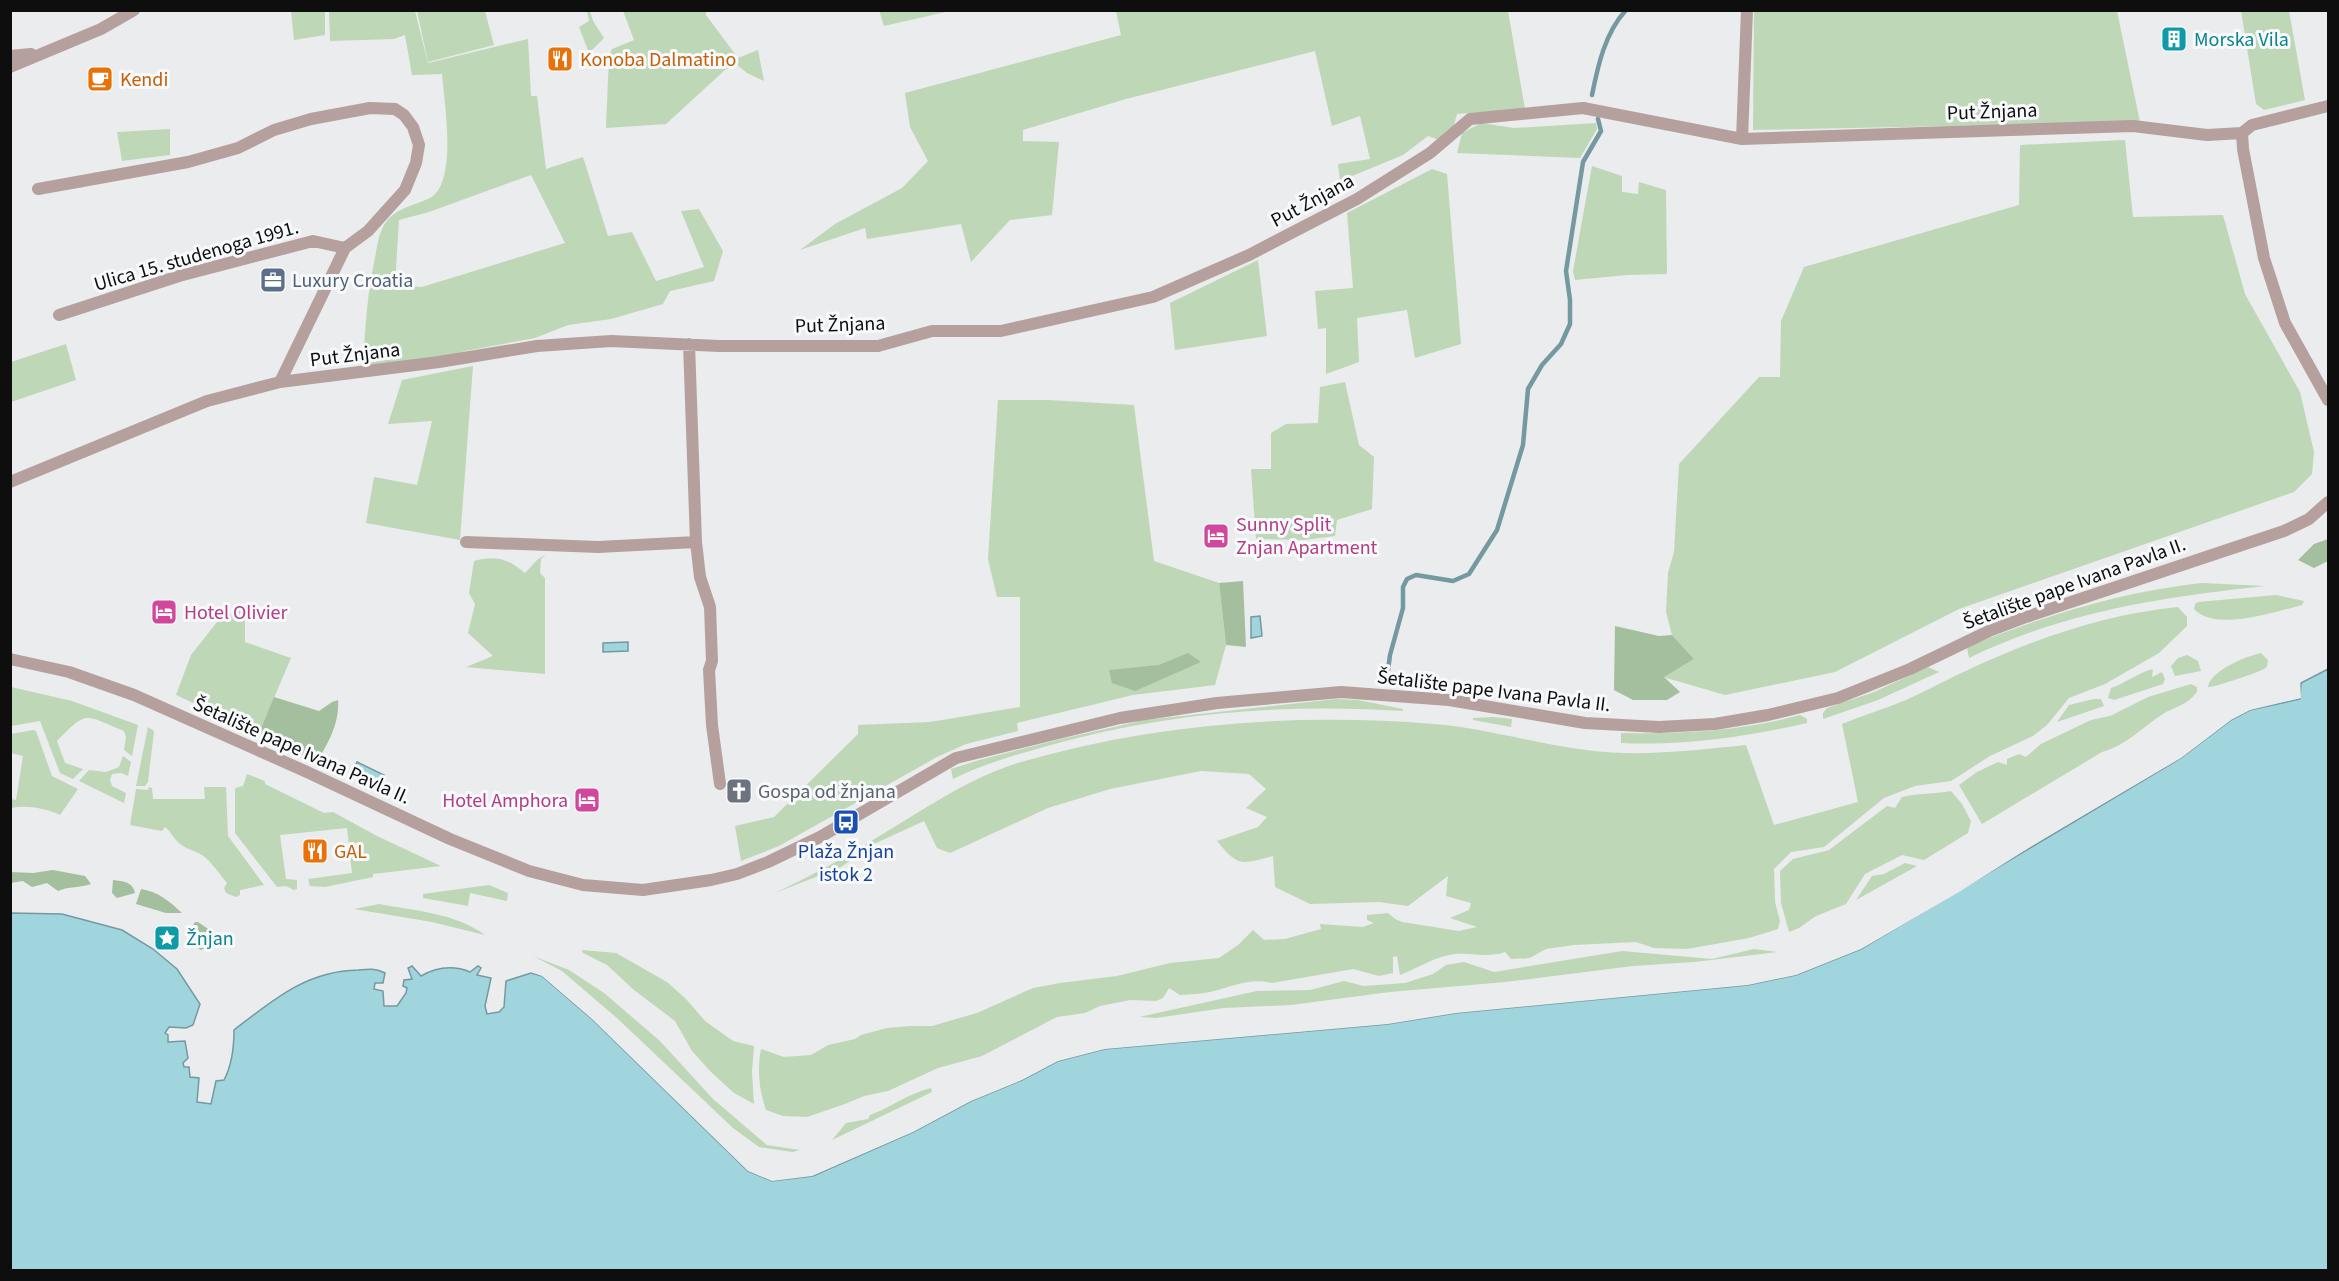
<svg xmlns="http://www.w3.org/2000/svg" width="2339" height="1281" font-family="'Source Sans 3',sans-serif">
<rect width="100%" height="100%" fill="#eaeced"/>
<path fill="#bed7b7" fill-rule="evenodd" d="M879,10h71v1l-66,15z
M1754,10l363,1 23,111 -387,8z
M291,11h34v24l-31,5z
M329,11h86l13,52 100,-24 3,57h6l9,73 37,-12 25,79 24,-4 24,49 48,-14 -23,-56 18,-2 24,42 -9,30 -44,10 -7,13 -52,15 -43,6 -33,13 -70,13 -14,4 -88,12c2,-37 4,-73 12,-109 2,-11 3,-21 8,-31 9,-18 29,-21 45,-28 31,-13 16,-98 14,-125l-30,1 -7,-40 -11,4 -64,2zM531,175l34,68 -143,44 -27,-2 4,-65 30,-8z
M417,11h68l9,34 -66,17z
M587,11h3l3,10 11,17 -15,15 -10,-26 10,-6z
M623,11h83v4l32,43 20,-8 6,31 -17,-8 -11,-9 -11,6 -59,54 -60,4 3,-73 3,-6 22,-9z
M1116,11h392l17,98 -68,5 -3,11 -15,15 -11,-4 -25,19 -63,26 -2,-17 32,-5 -10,-43 -28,10 -17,-75 -189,48 -103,31v11l36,1 -7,73 -42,5 -39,42 -10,-38 -94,15 -2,-11 -65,22 35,-26 67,-36 26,-27 -18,-34 -5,-34 216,-58z
M2241,11h48l16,89 -41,10 -8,-6z
M1481,123l33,5 82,-5 1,6 -17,29 -123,-5 5,-20z
M170,129v26l-48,6 -5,-29z
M2125,140l8,77 90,-2 22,79 55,98 14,60 -2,22 -18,18 -335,117 -124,63 -110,23 -62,-18 31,-18 -22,-24 -6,-23 2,-39 6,-21 5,-88 80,-87h21l1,-56 23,-54 215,-62 1,-60z
M1592,166l30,10v16l16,2 1,-12 27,8 1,84 -40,1 -52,5 -2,-9z
M1432,169l15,5 14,170 -46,14 -8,-48 -50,8 2,44 -33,12v-46l-8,1 -3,-38 38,-3 -6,-75z
M1258,260l9,76 -92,14 -5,-47z
M66,344l10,36 -65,22v-40z
M473,366l-13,174 -94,-17 8,-46 43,8 15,-64 -44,3 14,-44z
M1345,382l14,63 15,12 -2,52 -35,11 -2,16 -31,4 -48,-1 -5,-70h20v-36l15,-9 32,-1 2,-36z
M998,400h50l86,5 20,156 65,22 7,62 -11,40 -82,10 -116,28 1,8 -52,13 -29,13 -158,89 -38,15 -6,-35 39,-9 84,-83v-9l72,-3 90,-15v-110h-23l-9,-38z
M546,554l-5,5 -1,14 5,5v96l-79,-7 27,-11 -25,-23 7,-29 -6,-11 5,-32c22,-6 35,-2 51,12l12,-13z
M2202,583l63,3c-103,11 -202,26 -296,72l-2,-11c76,-31 153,-55 235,-64z
M2276,595l28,6 -2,4c-27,7 -87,27 -108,4l1,-5 3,-2z
M245,607v35l46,16 -32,75 -83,-38 15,-40 30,-38z
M2178,607l9,10v9l-28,27 -54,31 -36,14 -22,27 -14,11 -43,20 -39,25 -36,5 -31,12 -60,49 -33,5 -17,17 1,33 5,19 -2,8 -29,9 -62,11 -33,-1 -18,-6 -62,3 -28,4 -16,9 -19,1 -6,-7c-19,7 -37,-1 -56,3 -16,3 -33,14 -49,20l-3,-19 -4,1v16l-14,3 -26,-7 -81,14c-22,-6 -42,4 -62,9 -10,2 -20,2 -30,3l-11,-7 -6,10 -7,3 -26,-1 -30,6 -15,7 -28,4 -75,39 -44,12 -50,23 -24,5 -19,8 -38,13 -24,-1 -17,-6c-7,-21 -9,-39 -5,-61l23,8 27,-2 17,-10 27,-6 6,-4 26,-7 24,-2h21l45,-13 56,-25 27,-5 57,-7 53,-13 49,-5 19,-13 15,-15 11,10 21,-1 36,-10 -1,-5 43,3 11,-4 -7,-3v-5l21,-2 7,6 7,3 57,9 18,-4 -27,-9 19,-8 2,-7 -25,-7 2,-20 -40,30 -29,-4 -69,2 -35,-17 -2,-31c-31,8 -34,12 -56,-15l41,-14 9,-10 -21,-9 20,-19 -17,-15 -48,-3 -91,18 -62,19 -98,45 -13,-5 -13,-27 -48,22 -35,24 -66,26c43,-20 84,-44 124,-69 39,-24 78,-49 122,-62 134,-39 274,-49 413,-38 63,5 126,28 190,29 41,1 82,-4 122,-8l28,80 84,-23 -16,-78c21,-9 43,-15 64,-24 22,-10 44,-22 66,-32 65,-30 134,-54 206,-61z
M2261,653l7,7c-1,5 0,6 -4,9 -4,3 -52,19 -56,18 2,-16 38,-31 53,-34z
M2187,655l11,6 3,10 -26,5 -4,-10 7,-8z
M1928,667l11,5 -61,28 -55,19v-6l4,-5 47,-16z
M2153,669l-1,8 10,-5 3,7 -2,5 -49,16 -6,-2 3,-10c15,-5 26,-15 42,-19z
M2191,684l6,3v5c-9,12 -19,14 -31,20 -22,13 -38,33 -64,40l-120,72 -23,-39 18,-13 21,-10 9,3v-6l12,-5 7,3 15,-13 50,-24 19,-4 38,-19z
M11,687l61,14 66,24 -6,31 -8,-6 2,-13 -2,-6c-40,-16 -36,-22 -67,10l8,22 18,6 -10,10 -13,-6 -20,-52 -29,5z
M1336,699l22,1 45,9v2c-119,-8 -240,2 -356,35 -32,9 -64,18 -94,33l-2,-10 28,-9 82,-21 84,-19z
M2094,699h7l3,7 -47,16 12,-17z
M1800,715l7,4v4c-62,14 -123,23 -186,20v-10c61,1 121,-2 179,-18z
M1493,717l19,2 -1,8 -38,-7v-2z
M148,727l6,4 -6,51 -3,4h-9z
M33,730l3,1 16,45 26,13 -18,26c-15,-7 -33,-10 -49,-7v-9l5,1 7,-44 -12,-3v-19z
M123,756l8,6 -3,14 -7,-3 -9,1 -2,6 2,6 14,7 -2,10 -45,-22 10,-11 17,2 13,-5z
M247,774l18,7v3l59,29 9,-1 44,24 64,30 -68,8v3l-48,10 -15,-1 -2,-7 44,-6 -5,-45 -67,7 6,44 11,1v9l-3,1 -8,-4 -9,1 -42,-54v-45l8,-2z
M149,787l3,1 1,11h52l-1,-12h22l2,49 36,49 -24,5v5l-4,2 -10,-4 -2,-5 3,-5c-7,-8 -16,-22 -25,-28 -8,-5 -18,-6 -25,-14 -5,-5 -6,-9 -12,-14l-3,4 -32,-6 6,-36 12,1z
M1951,791l11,13 9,17 -3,12 -44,27 -22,-5 -37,19 -19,30 -30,12 -17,12 -10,4 -8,-29 -1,-32 13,-12 36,-9 58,-44 8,2 7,-11c16,-4 32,-3 49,-6z
M1905,863l12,3 -61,34 16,-24 12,-2z
M489,885l19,8 -1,8 -37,-8 -2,13 -45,-8v-4z
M379,904c37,7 76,9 106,31l-53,-13 -78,-13z
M1754,949l24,3 -84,10 -61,4 -128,16 -115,10 -99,13 -67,3 -68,10 -17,-1 118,-26 53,-1 34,-9 20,5 41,-3 28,-9 13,-9 18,-3 30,10 128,-21 90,8z
M582,950l34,3 51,29 19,17 19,22 28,20 21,5 -2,26 2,32 -20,-11 -23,-21 -19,-21 -17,-30 -41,-31 -27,-25 -24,-12z
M533,956l36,14 35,23 56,48 53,58 54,46 33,5 -7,2 -34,-5 -26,-19 -115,-109 -56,-48z
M931,1088l1,4 -100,48 14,-17 22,-4 2,-4c22,-8 37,-21 61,-27z"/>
<path fill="#a4bf9d" d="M2328,539v22l-14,7 -16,-8 16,-16z
M1243,581l3,66 -20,-2 -7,-62z
M1615,626l44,10 13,-1 22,24 -30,18 16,15 -13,8h-34l-19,-10z
M1188,653l13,9 -66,29 -23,-8 -3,-13 50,-5z
M274,697l45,14 13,-9 6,-2c2,23 -10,43 -21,62l-58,-29z
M53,870l32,6 6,8c-11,4 -22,2 -33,7l-11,-8 -15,4 -9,-6 -12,2v-11l22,1z
M113,880c10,1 20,2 22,13l-18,5 -5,-5z
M141,889c18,3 28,12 41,24h-16l-30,-9z
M195,922h3l16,11 -3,12 -10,5 -8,-5 -4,-14z"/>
<path fill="#a1d5de" stroke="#7599a0" stroke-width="1.5" d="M1260,616l2,20 -11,2v-21z
M628,642v9l-25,1v-9z
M2328,669v601h-2317v-357l51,1 60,16 31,19 24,20 23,35 -7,21 -7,3 -17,-1 -4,6 3,2v7l17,-1 3,17 -5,5 1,4h5l1,10 9,1 -2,24 14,2 5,-23 8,-1c8,-15 10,-33 10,-50 39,-30 72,-59 124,-60 10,-1 18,-2 27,3l-2,10h-8l-1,6 9,2 1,15h13l9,-13 1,-5 -4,-2 1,-6 8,-1 -4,-11 4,-2 9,10c16,-9 32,-11 49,-4l8,-6 3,2 -4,7 14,3 -6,28 2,8 12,-2 5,-5 2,-26 25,-8 11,3 50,43 156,152 24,10 41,-5 100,-44 58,-31 51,-21 36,-19 47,-12 283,-25 68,-11 292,-28 48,-10 65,-26 320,-191 50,-38 19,-10 50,-11 1,-16z
M357,762l27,13 -4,8 -27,-13z"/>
<path fill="#eaeced" d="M2300,680l1,18 -51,12 -19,10 -50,38 -143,84 -79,50 -98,57 -65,26 -48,10 -292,28 -68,11 -283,25 -47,12 -36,19 -51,21 -58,31 -101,44 -40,5 -24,-10 -156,-152 -50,-43 -14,-5 16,3 50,43 156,152 23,9 39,-5 100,-44 58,-31 51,-21 36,-19 47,-12 284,-25 68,-11 292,-28 47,-9 64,-27 99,-57 79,-50 142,-84 51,-38 19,-10 49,-11z"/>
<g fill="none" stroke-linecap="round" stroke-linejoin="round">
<path stroke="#7599a0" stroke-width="4.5" d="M1592,95c6,-30 13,-62 34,-85
M1387,678l3,-23 13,-47v-21l4,-8 9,-4 37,6 16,-7 28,-44 26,-85 5,-56 14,-24 19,-21 9,-20v-24l-4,-29 17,-109 18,-31 -3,-12"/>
<path stroke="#b5a09d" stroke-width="12" d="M10,56l21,-2
M10,67l91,-38 33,-19
M2242,133l1,16 21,109 21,65 43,77
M2242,133l10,-8 76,-19
M1742,139l5,-129
M38,189l150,-27 50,-14 36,-18 37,-11 59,-11 25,1 9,6 9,12 6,18 -3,18 -11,27 -37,41 -23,17 -65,134
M59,315l120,-39 134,-35 32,7
M689,344l7,198 4,35 10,30 2,54 -3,9 3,55 8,59
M10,482l197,-81 73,-19 159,-20 98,-16 74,-5 108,5h159l54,-15h69l152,-34 96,-42 108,-56 73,-46 40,-34 113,-11 159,31 391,-13 74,9 35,-2
M466,542l132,5 98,-5
M10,659l59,13 65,23 173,77 143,67 79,32 54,14 60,5 68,-10 26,-6 31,-12 52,-25 136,-79 164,-40 97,-15 124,-11 108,8 136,23 74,4 56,-3 53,-9 70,-17 72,-29 79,-38 37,-14 258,-86 25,-12 19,-17"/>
</g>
<defs>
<symbol id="building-square" viewBox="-11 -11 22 22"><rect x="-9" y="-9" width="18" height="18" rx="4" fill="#0f9aa8" stroke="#f7f9fb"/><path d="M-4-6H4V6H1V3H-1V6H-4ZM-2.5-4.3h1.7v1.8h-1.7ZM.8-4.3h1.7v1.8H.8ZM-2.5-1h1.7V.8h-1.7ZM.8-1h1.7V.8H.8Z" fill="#fff"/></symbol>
<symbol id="restaurant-square" viewBox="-11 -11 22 22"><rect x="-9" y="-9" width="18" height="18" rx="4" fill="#e8710a" stroke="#f7f9fb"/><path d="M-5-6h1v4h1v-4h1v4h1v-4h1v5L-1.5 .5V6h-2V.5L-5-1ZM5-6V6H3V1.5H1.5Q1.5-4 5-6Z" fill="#fff"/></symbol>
<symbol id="cafe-square" viewBox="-11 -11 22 22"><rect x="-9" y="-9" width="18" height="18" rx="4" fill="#e8710a" stroke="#f7f9fb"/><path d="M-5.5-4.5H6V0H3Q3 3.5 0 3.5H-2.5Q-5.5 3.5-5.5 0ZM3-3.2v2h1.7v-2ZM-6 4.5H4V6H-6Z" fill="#fff"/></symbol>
<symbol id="office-square" viewBox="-11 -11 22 22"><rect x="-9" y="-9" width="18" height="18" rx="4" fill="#5c6f8a" stroke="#f7f9fb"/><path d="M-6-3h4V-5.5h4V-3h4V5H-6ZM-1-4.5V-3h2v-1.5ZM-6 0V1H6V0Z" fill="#fff"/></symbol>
<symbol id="hotel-square" viewBox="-11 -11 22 22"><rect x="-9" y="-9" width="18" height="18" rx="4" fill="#d1479c" stroke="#f7f9fb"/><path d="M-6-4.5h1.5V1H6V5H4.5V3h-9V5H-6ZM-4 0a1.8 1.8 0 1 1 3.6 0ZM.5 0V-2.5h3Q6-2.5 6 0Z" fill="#fff"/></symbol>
<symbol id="church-square" viewBox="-11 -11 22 22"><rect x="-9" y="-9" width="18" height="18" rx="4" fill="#6b7280" stroke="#f7f9fb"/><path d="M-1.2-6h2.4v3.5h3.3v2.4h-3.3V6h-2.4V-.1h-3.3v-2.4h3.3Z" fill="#fff"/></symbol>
<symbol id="bus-square" viewBox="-11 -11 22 22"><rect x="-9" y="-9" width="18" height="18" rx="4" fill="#1a4fb4" stroke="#f7f9fb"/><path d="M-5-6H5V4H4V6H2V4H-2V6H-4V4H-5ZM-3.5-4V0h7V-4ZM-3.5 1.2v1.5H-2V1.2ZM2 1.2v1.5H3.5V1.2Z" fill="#fff"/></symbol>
<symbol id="sight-square" viewBox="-11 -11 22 22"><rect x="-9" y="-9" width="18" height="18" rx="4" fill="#0f9aa8" stroke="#f7f9fb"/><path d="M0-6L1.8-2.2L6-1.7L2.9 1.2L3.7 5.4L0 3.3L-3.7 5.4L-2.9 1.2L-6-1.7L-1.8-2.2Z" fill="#fff"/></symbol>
</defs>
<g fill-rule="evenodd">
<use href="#building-square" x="2159" y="24" width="30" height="30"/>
<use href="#restaurant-square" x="545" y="44" width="30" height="30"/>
<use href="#cafe-square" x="85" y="64" width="30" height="30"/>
<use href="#office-square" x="258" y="265" width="30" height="30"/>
<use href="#hotel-square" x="1201" y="521" width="30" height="30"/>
<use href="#hotel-square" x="149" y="597" width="30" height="30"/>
<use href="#church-square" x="724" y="776" width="30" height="30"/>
<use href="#hotel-square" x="572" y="785" width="30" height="30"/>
<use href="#bus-square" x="831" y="807" width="30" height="30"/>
<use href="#restaurant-square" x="300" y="836" width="30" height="30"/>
<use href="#sight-square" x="152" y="923" width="30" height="30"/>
</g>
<g text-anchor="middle" stroke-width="6" stroke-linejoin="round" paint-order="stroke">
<g font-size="20" fill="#0d838f" stroke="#f7f9fb" text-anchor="start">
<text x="2194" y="46">Morska Vila</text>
<text x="186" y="945">Žnjan</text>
</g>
<g font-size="20" fill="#c56008" stroke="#f7f9fb" text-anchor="start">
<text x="580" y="66">Konoba Dalmatino</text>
<text x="120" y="86">Kendi</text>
<text x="334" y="858">GAL</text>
</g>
<g font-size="20" fill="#0e0e0f" stroke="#f7f9fb">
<text transform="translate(1992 111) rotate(-2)" y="7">Put Žnjana</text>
<text transform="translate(1312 200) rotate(-28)" y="7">Put Žnjana</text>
<text transform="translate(196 255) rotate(-16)" y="7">Ulica 15. studenoga 1991.</text>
<text transform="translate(840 324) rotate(-2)" y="7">Put Žnjana</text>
<text transform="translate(355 354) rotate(-7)" y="7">Put Žnjana</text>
<text transform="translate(2074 583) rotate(-20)" y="7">Šetalište pape Ivana Pavla II.</text>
<text transform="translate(1494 690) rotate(7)" y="7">Šetalište pape Ivana Pavla II.</text>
<text transform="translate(302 750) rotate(24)" y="7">Šetalište pape Ivana Pavla II.</text>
</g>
<g font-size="20" fill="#4e5e75" stroke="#f7f9fb" text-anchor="start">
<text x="292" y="287">Luxury Croatia</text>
</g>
<g font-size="20" fill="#b23c85" stroke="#f7f9fb" text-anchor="start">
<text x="1236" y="531">Sunny Split<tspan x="1236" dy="23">Znjan Apartment</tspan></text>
<text x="184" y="619">Hotel Olivier</text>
<text x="568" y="807" text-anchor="end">Hotel Amphora</text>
</g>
<g font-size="20" fill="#5b616d" stroke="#f7f9fb" text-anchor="start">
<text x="758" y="798">Gospa od žnjana</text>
</g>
<g font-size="20" fill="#164399" stroke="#f7f9fb">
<text x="846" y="858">Plaža Žnjan<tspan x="846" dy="23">istok 2</tspan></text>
</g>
</g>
<rect width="2339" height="1281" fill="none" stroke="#0e0e0f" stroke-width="24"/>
</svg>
